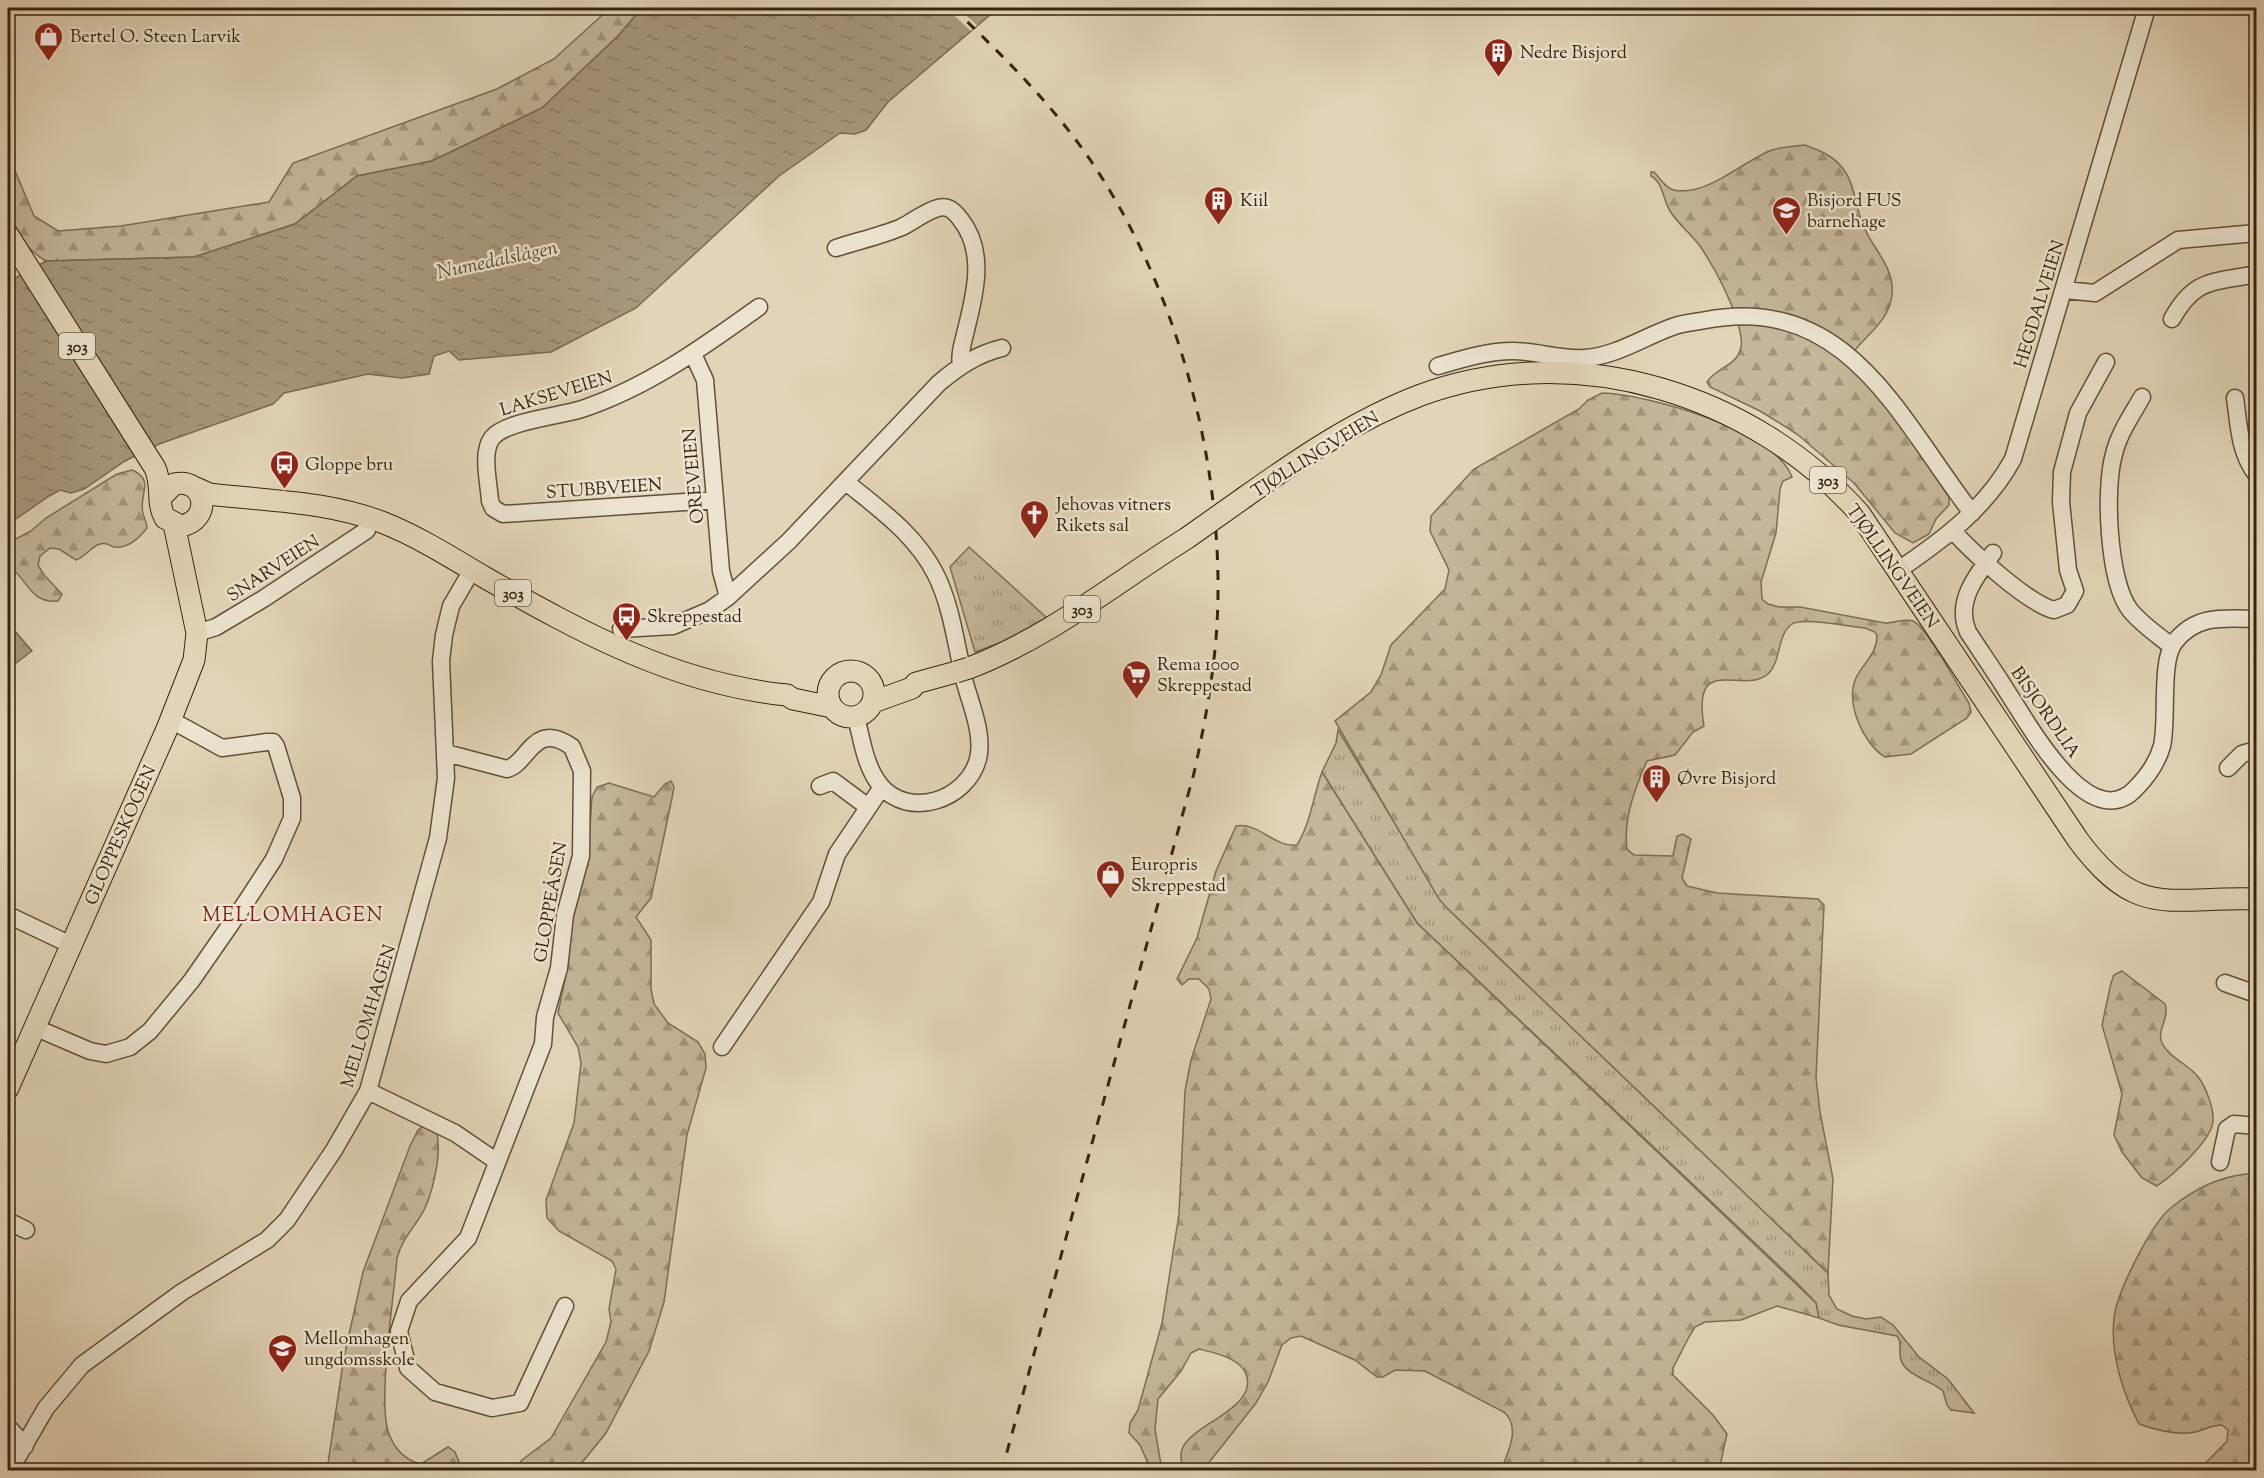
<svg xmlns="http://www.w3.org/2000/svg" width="2264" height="1478" font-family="'Sorts Mill Goudy',serif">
<defs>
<pattern id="grass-tufts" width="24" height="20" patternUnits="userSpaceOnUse" patternTransform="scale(1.5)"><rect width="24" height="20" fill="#c5b79a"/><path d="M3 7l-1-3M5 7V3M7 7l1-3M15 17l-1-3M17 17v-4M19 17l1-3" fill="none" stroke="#a1957c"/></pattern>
<pattern id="forest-firs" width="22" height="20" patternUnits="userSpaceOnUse" patternTransform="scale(1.5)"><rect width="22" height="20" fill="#c5b79a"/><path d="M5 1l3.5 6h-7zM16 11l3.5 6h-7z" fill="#a1957c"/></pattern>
<pattern id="water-ripples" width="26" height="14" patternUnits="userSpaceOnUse" patternTransform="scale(1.5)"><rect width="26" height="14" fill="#a8997d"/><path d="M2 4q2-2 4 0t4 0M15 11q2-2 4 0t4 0" fill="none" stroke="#8a7d65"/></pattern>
</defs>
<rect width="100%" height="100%" fill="#e2d5b7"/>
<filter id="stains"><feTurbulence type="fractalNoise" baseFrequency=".00333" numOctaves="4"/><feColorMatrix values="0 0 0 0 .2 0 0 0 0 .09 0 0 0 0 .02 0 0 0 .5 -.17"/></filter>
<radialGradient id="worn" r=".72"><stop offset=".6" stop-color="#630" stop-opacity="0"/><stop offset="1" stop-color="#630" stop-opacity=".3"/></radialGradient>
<path fill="url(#grass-tufts)" stroke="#7e6e54" stroke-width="1.5" d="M969,547l78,71 -42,23 -30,11 -25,-85z
M1338,730l108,177 382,366 1,22 8,14 15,7 14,3 15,-2 12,8 26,32 29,22 26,34 -23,-3 -4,-5 -4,-14c-11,-10 -38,-16 -42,-31 -3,-9 2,-16 -4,-24l-59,-11 -19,-7 -3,-15 -20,-21 -379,-359 -95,-151 14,-29z"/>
<path fill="url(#forest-firs)" stroke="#7e6e54" stroke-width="1.5" d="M610,8h32l-24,28 -76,72 -110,53 -75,15 -62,48 -101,33 -148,4c-41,-24 -38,-66 -38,-107l26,62 24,15 63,-5 148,-24 24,-39 204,-74 57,-30z
M1805,145c13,5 25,9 35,20 16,18 14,39 23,60 9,23 32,42 29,70 -3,27 -26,39 -40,59l97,143v8l-13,14 -7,15 -16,9 -18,-10 -41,-50 -57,-49 -37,-23 -50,-24 -3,-5c9,-15 30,-15 34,-35 2,-8 -2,-19 -4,-27 -9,-27 -21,-50 -37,-74 -9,-12 -22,-22 -30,-35 -7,-11 -7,-29 -19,-35v-4h3c6,6 11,16 20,18 33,7 70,-30 98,-40 11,-3 22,-4 33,-5z
M1602,393c45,1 173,37 190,84l-9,4 -3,8 -4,44 -15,49 1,17 6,5 11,3h21l85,16c9,0 21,-5 28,-2 13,5 46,67 56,82l2,9 -4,6 -56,36 -26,3c-22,-13 -40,-55 -29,-79 7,-15 21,-24 21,-42l-2,-4 -10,-4c-16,-1 -61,-11 -73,-4 -15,10 -11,37 -23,49 -24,24 -78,-23 -65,53l-11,6 -18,23 -28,6c-12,27 -24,58 -20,88l7,6 39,1 4,-20 6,-2 8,5 -9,39 5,8 30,7 101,6 6,6 -8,173 4,34 13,67 -5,94 -382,-366 -7,-8 -104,-178 36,-29 10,-17 10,-30 54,-56 4,-19 -19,-39 1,-15 43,-47 105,-60 9,-9z
M132,470c24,11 6,24 11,43 1,6 4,9 4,15 -7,9 -19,21 -33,19 -6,-2 -7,-5 -14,-3 -10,3 -14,13 -24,16l-17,-11 -9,-1 -10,8 -2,9 6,10 18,19 -4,7c-28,3 -31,-23 -50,-36v-22l23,-12 15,-13 71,-44z
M1322,772l95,151 399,380 3,15 -42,-12 -36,14 -36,2 -10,5 -5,8 -17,33v7l40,40 14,19 -8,36h-218c7,-17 20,-43 3,-58l-79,-41 -30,-1 -12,7h-6l-22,-17 -54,-24 -10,2 -9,7 -14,37 -12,21 -49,62h-25c-1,-7 -2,-12 1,-18 12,-24 76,-40 63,-73 -6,-16 -31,-21 -47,-25l-8,4 -10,18 -23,28 -3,30 7,41 -12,-2 -10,-23 -11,-12 1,-10 8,-13 24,-87 17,-109 6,-123 6,-31 20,-61 -2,-10 -10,-10h-10l-7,6 -5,-6 20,-41 19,-67 20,-45c24,-4 38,22 61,19 14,-23 16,-48 25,-73z
M671,781l3,6 -2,11 -21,100 -15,19 15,23v49l3,15 14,19 30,19 7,12 1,14 -19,67 -23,167 -15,49 -43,82 -30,37h-62l8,-10 29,-22 55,-96 5,-20 -2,-13 7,-40 -4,-8 -53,-30 -12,-13 -1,-18 28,-77 7,-60 -3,-16 -20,-34 10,-48 5,-51 15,-58 4,-59 5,-10 12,-4 45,14 11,-13z
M2122,971l43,33c5,14 -9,27 -3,39 8,16 27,21 37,35 7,10 15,30 14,43 -1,19 -40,54 -56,65l-15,-8 -20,-26 -8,-17 8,-41 -20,-69 9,-42 3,-8z
M423,1126l13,5c7,21 -4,68 -16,86 -9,14 -19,25 -23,41 -3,39 -20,145 -8,176 6,16 16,26 32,30l27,-17 7,5 4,10 -5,8h-127l17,-113 19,-85 47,-126 8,-16z
M2246,1174l10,1v295h-57l28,-29 1,-11 -6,-5c-11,0 -17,5 -27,7 -18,4 -39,-2 -56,-8 -16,-30 -29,-71 -25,-105 2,-26 38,-97 58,-112 21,-17 47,-30 74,-33z"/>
<path fill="url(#water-ripples)" stroke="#7a6a50" stroke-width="1.5" d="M642,8h356l-110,94 -22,28 -11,4 -15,-1 -61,43 -143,132 -85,44 -92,8 -10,-9 -15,5 -5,18 -27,4 -34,-4 -84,19 -11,11 -114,40 -34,17 -41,28 -13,4 -11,-3 -11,6 -36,25 -3,6 1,9 -3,2v-256l38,-21 148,-4 101,-33 62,-48 75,-15 110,-53 76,-72z
M8,623l24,28 -24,18z"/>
<path fill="#e2d5b7" d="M946,8h12l19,17 -6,6z"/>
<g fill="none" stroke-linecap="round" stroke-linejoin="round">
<defs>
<path id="minor" d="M836,248c21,-7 45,-12 66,-21 12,-6 24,-16 36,-19 11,-3 17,4 23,12 25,32 14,74 5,110 -3,13 -7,23 -5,36
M2065,290l30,3 83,-53 78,-7
M2172,319c23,-42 42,-36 84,-45
M693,354l12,26 16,191 7,26
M1438,366c24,-7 49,-15 75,-15 24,0 48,9 72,7 32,-2 60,-22 90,-32 9,-3 20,-4 31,-6 142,-27 194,100 266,193
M2142,397c-10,18 -23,36 -28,57 -10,34 -6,128 16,156 11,14 28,25 41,36
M2235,398c4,27 4,54 21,76
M846,482c33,27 69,52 89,91 17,33 21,73 30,110 6,22 19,52 13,76 -11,41 -69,61 -98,26 -15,-19 -18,-45 -24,-68
M715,500l-212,14 -10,-6 -3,-7c-1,-17 -9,-49 2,-63 13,-17 69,-22 90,-29 66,-22 121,-62 177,-102
M1953,531c19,21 74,72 101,79l13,-5 8,-14 -7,-21 -7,-68 1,-30 16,-59 28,-51
M1993,553c-18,24 -38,50 -25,79 13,20 27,40 40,61 20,30 82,145 128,95 12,-12 21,-25 26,-42 6,-26 -2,-84 12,-103 21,-29 51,-25 82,-24
M1900,569c44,-30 87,-62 113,-110l134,-451
M621,629l52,-3 37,-16 18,-13 61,-56 150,-158c19,-16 38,-29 63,-35
M197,633l19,-6 47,-28 104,-69
M446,753l61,16c21,-5 27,-50 65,-22l10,24 -1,85 -16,59 -6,53 -14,49 -2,27 -75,194 -59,63 -10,30 9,37 27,24 57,16 28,-5 45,-97
M2228,768l14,-14 14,-4
M820,786l13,-5 35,26
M8,915l63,30
M2225,983l31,11
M34,1027l56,24 16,3 24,-7 20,-16 42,-51 52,-75 30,-46 18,-41v-20l-16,-52 -3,-4h-6l-45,6 -51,-28
M722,1047l99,-145 16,-48 45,-67
M368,1091l87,42 41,28
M2220,1162l7,-33 7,-5 22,2
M8,1221l18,9
M8,1427l17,19
M10,1470l36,-62 36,-43 100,-73 85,-52 20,-20 47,-70 34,-59 70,-253 8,-60 -5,-117 3,-26 7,-29 21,-36"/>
<path id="major" d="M8,235l147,233c8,17 1,35 10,50l16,8c32,-6 25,-49 -7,-42l-12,12
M196,488l13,6c58,7 119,7 175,29 35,14 68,35 100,54 97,55 191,107 303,118l6,4 39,8
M1245,497c55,-39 112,-78 176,-102 155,-57 332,-1 439,119l218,326c60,81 91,56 178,59
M969,668c81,-31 146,-85 218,-130
M828 694a23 23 0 1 1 46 0a23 23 0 1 1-46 0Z
M873,702l39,-14 4,-5 40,-11
M8,1088l159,-359 27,-69 3,-27 -23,-109"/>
</defs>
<use href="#minor" stroke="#615038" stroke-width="19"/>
<use href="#major" stroke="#36240d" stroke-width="23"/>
<use href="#minor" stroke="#ece4d0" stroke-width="16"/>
<use href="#major" stroke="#e2d5b7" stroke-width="21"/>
<path stroke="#36240d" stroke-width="3" stroke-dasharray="10 10" stroke-linecap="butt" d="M953,8c47,45 93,90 131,143 95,134 145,325 132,488 -4,45 -12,89 -22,134l-192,697"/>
<defs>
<path id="major-bridge" d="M1187,538l58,-41
M956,672l13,-4"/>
</defs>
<use href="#major-bridge" stroke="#36240d" stroke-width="23" stroke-linecap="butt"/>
<use href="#major-bridge" stroke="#e2d5b7" stroke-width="21"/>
</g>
<defs>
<symbol id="shop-pin" viewBox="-11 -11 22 30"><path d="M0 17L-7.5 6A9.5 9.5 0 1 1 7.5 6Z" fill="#8f2418" stroke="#ece4d0"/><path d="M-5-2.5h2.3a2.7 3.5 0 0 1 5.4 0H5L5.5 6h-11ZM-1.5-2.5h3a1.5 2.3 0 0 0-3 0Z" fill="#fff"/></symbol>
<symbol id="building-pin" viewBox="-11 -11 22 30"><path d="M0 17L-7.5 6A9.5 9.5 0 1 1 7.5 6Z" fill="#8f2418" stroke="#ece4d0"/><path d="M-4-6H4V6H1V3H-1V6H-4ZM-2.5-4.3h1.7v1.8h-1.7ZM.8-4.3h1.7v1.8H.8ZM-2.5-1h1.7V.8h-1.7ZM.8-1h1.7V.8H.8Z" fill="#fff"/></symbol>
<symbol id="school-pin" viewBox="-11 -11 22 30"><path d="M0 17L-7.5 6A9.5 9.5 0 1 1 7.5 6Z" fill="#8f2418" stroke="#ece4d0"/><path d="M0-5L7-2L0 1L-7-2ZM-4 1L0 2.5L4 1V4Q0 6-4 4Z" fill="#fff"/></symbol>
<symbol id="bus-pin" viewBox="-11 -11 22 30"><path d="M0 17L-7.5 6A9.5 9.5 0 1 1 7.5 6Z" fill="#8f2418" stroke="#ece4d0"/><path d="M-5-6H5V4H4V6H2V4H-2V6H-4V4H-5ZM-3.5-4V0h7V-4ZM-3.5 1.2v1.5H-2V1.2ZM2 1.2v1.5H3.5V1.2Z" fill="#fff"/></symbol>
<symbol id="church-pin" viewBox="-11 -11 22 30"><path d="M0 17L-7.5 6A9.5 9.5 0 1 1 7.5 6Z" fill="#8f2418" stroke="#ece4d0"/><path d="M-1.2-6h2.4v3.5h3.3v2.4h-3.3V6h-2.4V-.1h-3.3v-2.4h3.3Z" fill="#fff"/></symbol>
<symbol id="supermarket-pin" viewBox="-11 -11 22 30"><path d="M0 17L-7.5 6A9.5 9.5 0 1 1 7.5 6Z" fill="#8f2418" stroke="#ece4d0"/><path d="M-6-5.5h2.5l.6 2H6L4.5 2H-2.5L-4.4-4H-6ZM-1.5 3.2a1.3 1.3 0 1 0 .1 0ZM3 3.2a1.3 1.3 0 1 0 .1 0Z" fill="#fff"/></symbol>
</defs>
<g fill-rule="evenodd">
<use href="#shop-pin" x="32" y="20" width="33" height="45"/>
<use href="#building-pin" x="1482" y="36" width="33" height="45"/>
<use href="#building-pin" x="1202" y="184" width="33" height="45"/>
<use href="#school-pin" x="1770" y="194" width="33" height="45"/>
<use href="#bus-pin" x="268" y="448" width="33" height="45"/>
<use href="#church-pin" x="1018" y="498" width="33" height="45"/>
<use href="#bus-pin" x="610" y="600" width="33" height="45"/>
<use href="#supermarket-pin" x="1120" y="658" width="33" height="45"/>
<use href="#building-pin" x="1640" y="762" width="33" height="45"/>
<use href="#shop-pin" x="1094" y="858" width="33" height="45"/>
<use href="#school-pin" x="266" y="1332" width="33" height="45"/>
</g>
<g text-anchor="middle" stroke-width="5" stroke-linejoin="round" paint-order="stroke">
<g fill="#ece4d0" stroke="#6d5e48" stroke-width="1.5">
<rect x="59" y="333" width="36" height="26" rx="4.5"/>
<rect x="1810" y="467" width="36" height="26" rx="4.5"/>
<rect x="495" y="580" width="36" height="26" rx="4.5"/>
<rect x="1064" y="596" width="36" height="26" rx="4.5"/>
</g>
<g font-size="16" font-weight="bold" fill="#36240d">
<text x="77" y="352">303</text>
<text x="1828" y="486">303</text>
<text x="513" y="599">303</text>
<text x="1082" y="615">303</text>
</g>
<g font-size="18" fill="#36240d" stroke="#ece4d0" text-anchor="start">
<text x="70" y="42">Bertel O. Steen Larvik</text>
<text x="1520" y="58">Nedre Bisjord</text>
<text x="1240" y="206">Kiil</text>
<text x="1807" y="206">Bisjord FUS<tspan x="1807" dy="21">barnehage</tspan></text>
<text x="305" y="470">Gloppe bru</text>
<text x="1056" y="510">Jehovas vitners<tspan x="1056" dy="21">Rikets sal</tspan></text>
<text x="647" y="622">Skreppestad</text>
<text x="1157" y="670">Rema 1000<tspan x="1157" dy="21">Skreppestad</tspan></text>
<text x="1677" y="784">Øvre Bisjord</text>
<text x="1131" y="870">Europris<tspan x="1131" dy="21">Skreppestad</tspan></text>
<text x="304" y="1344">Mellomhagen<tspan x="304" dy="21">ungdomsskole</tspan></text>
</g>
<g font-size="18" fill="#36240d" stroke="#ece4d0">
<text transform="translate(2039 304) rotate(-73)" y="6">HEGDALVEIEN</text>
<text transform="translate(556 393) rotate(-17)" y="6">LAKSEVEIEN</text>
<text transform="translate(1315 454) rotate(-32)" y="6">TJØLLINGVEIEN</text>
<text transform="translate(693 476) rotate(-95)" y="6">OREVEIEN</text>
<text transform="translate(604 488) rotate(-4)" y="6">STUBBVEIEN</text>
<text transform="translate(1893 566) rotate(55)" y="6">TJØLLINGVEIEN</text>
<text transform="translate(273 568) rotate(-33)" y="6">SNARVEIEN</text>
<text transform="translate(2046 712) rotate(55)" y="6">BISJORDLIA</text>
<text transform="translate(120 835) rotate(-66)" y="6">GLOPPESKOGEN</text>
<text transform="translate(550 902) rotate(-80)" y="6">GLOPPEÅSEN</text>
<text transform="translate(368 1016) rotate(-73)" y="6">MELLOMHAGEN</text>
</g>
<g font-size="20" font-style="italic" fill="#58472f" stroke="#ece4d0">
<text transform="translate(497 259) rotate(-12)" y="7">Numedalslågen</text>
</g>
<g font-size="20" letter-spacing="1.5" fill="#7a1f14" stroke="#ece4d0">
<text x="293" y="921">MELLOMHAGEN</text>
</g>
</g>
<rect width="2264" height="1478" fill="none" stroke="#e2d5b7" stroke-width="30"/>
<rect x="9" y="9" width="2246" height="1460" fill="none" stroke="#36240d" stroke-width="3"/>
<rect x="15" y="15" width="2234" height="1448" fill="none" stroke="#36240d" stroke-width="1.5"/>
<rect width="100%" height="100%" filter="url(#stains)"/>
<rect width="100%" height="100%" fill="url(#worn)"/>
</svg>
